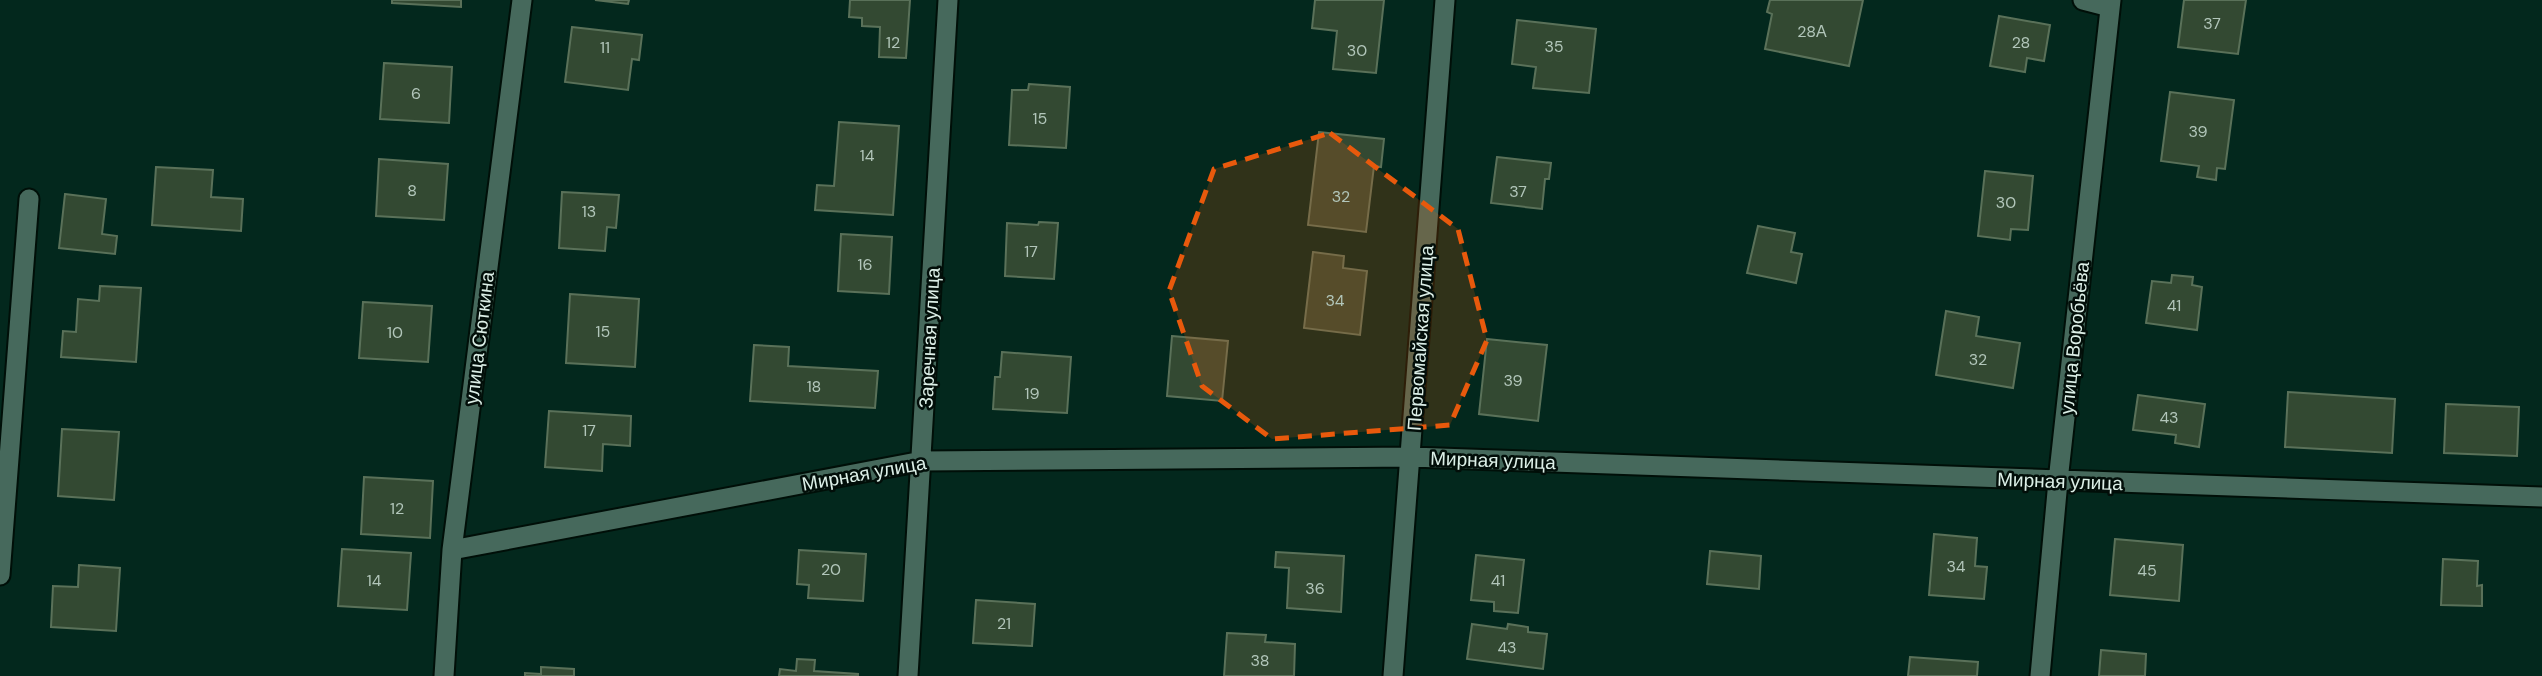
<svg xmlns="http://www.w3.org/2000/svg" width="2542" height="676" font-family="'DM Sans',sans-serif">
<rect width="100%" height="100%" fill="#03281d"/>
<path fill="#334932" stroke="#5a7159" stroke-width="2" d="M392,0h69v7l-69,-4z
M595,0h34l-1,4z
M850,0h60l-4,58 -27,-1 1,-30 -18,-1v-8l-13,-1z
M1315,0h69l-8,73 -43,-4 4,-38 -25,-3z
M1770,0h93l-14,66 -84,-17 7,-35 -5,-2z
M2184,0h62l-8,54 -60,-7z
M1999,16l51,9 -6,36 -17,-3 -2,14 -35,-6z
M1517,20l79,9 -7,64 -56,-5 3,-21 -24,-3z
M572,27l70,8 -3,25 -7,-1 -4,31 -63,-8z
M384,63l68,4 -3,56 -69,-4z
M1029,84l41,3 -4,61 -57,-3 3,-55h16z
M2170,92l64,8 -9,69 -8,-1 -1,12 -19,-3 2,-11 -38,-5z
M839,122l60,4 -6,89 -78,-5 2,-25 17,1z
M1319,132l65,7 -3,28 -7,-1 -8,66 -58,-7z
M1497,157l54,6 -2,16h-4l-3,30 -51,-6z
M379,159l69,5 -4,56 -68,-4z
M156,167l57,3 -2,27 32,2 -2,32 -89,-6z
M1985,171l48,5 -5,54 -17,-1 -1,11 -32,-4z
M562,192l57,3 -3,33 -9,-1 -2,24 -46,-3z
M65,194l41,5 -4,35 15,2 -2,18 -56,-6z
M1039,222l19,1 -4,56 -49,-3 2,-53 31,2z
M1758,226l37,7 -4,19 11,2 -6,29 -49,-10z
M841,234l51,3 -3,57 -51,-3z
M1313,252l31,4 -1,12 24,3 -7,64 -56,-7z
M2172,275l21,2 -1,8 10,2 -5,43 -51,-7 6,-42 19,2z
M100,286l41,2 -5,74 -75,-5 2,-26 13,1 2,-33 21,2z
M570,294l69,5 -4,68 -69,-4z
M363,302l69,4 -4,56 -69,-4z
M1946,311l33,6 -3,19 44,7 -7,45 -77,-13z
M1172,336l56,5 -6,60 -55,-5z
M1487,339l60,6 -9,76 -59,-7z
M754,345l35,2 -1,19 90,5 -3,37 -125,-7z
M1002,352l69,5 -4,56 -74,-4 2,-32h5z
M2288,392l107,7 -3,54 -107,-6z
M2138,395l67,9 -6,43 -24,-4 1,-8 -43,-5z
M2446,404l73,3 -2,49 -73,-3z
M549,411l82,5 -1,30 -27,-2 -1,27 -57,-4z
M62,429l57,3 -5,68 -56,-4z
M364,477l69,4 -3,57 -69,-4z
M1934,534l43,4 -2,28 12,1 -3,32 -55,-4z
M2115,539l68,6 -4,56 -69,-6z
M342,549l69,4 -4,57 -69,-4z
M799,550l67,4 -3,47 -55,-3 1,-13 -12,-1z
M1710,551l51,5 -2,33 -52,-5z
M1276,552l68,4 -3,56 -54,-4 2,-40 -14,-1z
M1476,555l48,5 -6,53 -24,-2v-9l-23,-2z
M2443,559l35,2 -1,25 5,-1v21l-41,-1z
M79,565l41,3 -4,63 -65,-4 2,-41 25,1z
M976,600l59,4 -3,42 -59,-3z
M1472,624l35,5 1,-5 20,3v5l19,2 -4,35 -76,-10z
M1227,633l39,2 -1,7 30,2 -1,32h-70z
M2101,650l45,4 -1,22h-46z
M1910,657l68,5 -1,14h-69z
M797,659l18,1 -1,11 44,3v2h-79l1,-7 16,2z
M541,667l33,2v7h-49v-3l16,1z"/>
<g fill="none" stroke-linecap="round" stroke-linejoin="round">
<defs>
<path id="minor" d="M2083,0l27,7
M452,550l470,-89 489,-4 1131,40
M0,575l29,-376
M444,676l8,-126 70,-550
M908,676l40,-676
M1393,676l52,-676
M2040,676l18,-195 53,-481"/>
</defs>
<use href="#minor" stroke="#000f08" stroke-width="23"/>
<use href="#minor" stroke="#46695c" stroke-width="19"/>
</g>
<path fill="#e8590c" fill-opacity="0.2" stroke="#e8590c" stroke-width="5" stroke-dasharray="14 9" stroke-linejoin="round" d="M1330,133l128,96 29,111 -37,85 -178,14 -70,-53 -33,-95 45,-122z"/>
<g text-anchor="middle" stroke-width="5" stroke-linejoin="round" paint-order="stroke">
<g font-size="16" fill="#b2c6ba">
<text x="2212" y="29">37</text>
<text x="1812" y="37">28А</text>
<text x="893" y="48">12</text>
<text x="2021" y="48">28</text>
<text x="1554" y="52">35</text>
<text x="605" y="53">11</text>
<text x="1357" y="56">30</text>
<text x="416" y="99">6</text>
<text x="1040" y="124">15</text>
<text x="2198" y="137">39</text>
<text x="867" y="161">14</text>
<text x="412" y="196">8</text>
<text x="1518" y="197">37</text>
<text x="1341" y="202">32</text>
<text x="2006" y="208">30</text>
<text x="589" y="217">13</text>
<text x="1031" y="257">17</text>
<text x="865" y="270">16</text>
<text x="1335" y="306">34</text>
<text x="2174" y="311">41</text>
<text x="603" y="337">15</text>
<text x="395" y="338">10</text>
<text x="1978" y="365">32</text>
<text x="1513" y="386">39</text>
<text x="814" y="392">18</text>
<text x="1032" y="399">19</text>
<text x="2169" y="423">43</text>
<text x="589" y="436">17</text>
<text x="397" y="514">12</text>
<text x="1956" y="572">34</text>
<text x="831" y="575">20</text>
<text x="2147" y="576">45</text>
<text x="374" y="586">14</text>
<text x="1498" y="586">41</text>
<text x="1315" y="594">36</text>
<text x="1004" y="629">21</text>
<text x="1507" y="653">43</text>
<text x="1260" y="666">38</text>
</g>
<g font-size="19" fill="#dcefe7" stroke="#020e09">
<text transform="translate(479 338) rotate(-83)" y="7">улица Сюткина</text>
<text transform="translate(929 338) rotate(-87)" y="7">Заречная улица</text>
<text transform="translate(1420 338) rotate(-86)" y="7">Первомайская улица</text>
<text transform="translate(2074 338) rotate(-84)" y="7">улица Воробьёва</text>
<text transform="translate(1493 460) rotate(2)" y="7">Мирная улица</text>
<text transform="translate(864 473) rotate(-10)" y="7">Мирная улица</text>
<text transform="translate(2060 481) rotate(2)" y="7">Мирная улица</text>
</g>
</g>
</svg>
